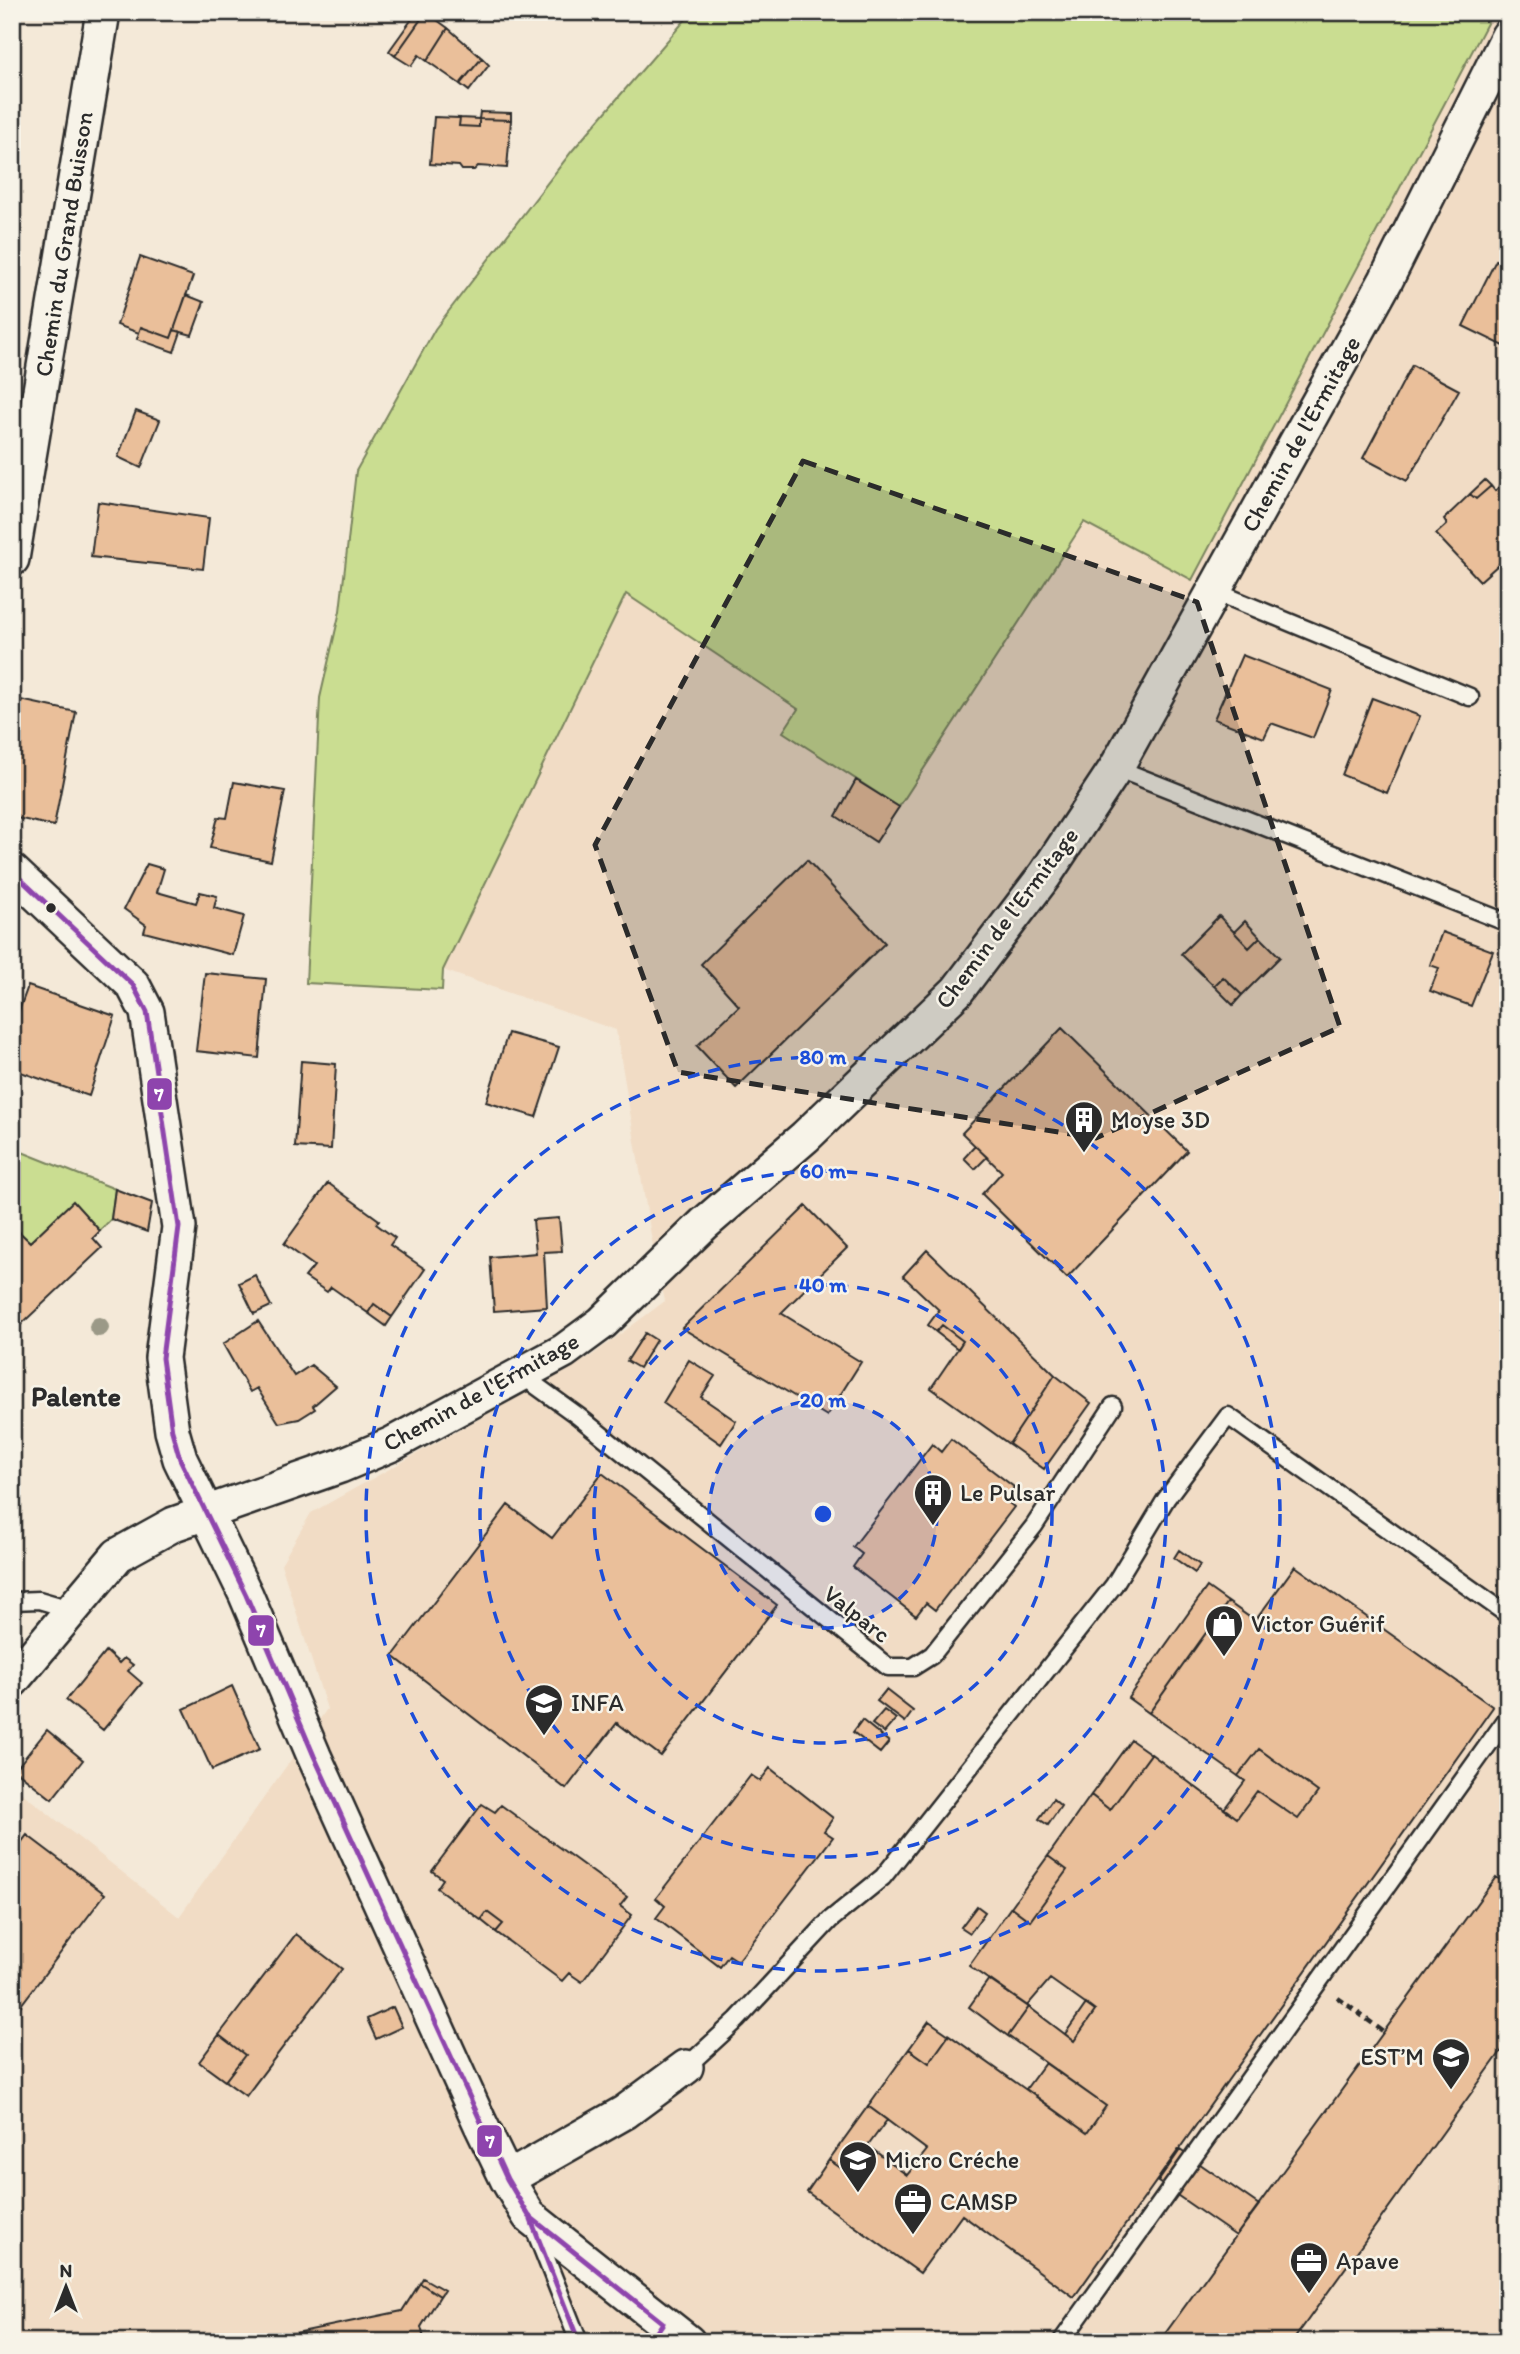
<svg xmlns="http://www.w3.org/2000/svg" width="1520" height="2354" font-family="Itim,sans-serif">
<rect width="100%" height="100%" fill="#f4e9d8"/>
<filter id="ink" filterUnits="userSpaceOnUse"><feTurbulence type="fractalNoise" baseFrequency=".0143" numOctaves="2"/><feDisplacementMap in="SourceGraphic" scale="14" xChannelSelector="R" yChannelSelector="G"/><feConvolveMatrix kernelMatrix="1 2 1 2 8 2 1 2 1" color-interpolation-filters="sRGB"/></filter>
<g filter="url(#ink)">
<path fill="#f1dcc5" d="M1493,12h15v2330h-1496v-557l167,132 148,-208 -46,-145 30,-51 280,-157 74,-55 -13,-60 -36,-211 -173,-60 183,-376 172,115 -14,23 115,74 185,-284 108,57z"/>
<path fill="#cadd91" stroke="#7a845e" stroke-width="2" d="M692,12h801l-301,568 -108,-58 -185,285 -116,-75 15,-23 -172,-115 -183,376 -1,20 -136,-7 14,-285 20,-87 16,-140 79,-142 137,-178z
M12,1148l103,41 -4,30 -11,12 -27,-29 -43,40 -18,-17z"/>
<path fill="#eabf9a" stroke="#2b2b2b" stroke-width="2" d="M417,12h9l-31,44 -6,-5z
M426,12l22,16 -21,33 -8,-6 -8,11 -16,-10z
M448,28l34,30 -22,26 -33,-23z
M482,58l7,7 -20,26 -9,-7z
M480,112l31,1v7l-32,-1z
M434,117l26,1 -1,8 20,1v-8l32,1 -4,48 -29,-2 -4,4h-12l-3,-4 -29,-2z
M460,118l19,1v8l-20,-1z
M140,257l53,19 -22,62 -30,-11 -2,6 -22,-8z
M1496,260l12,6v82l-45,-22z
M186,295l18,7 -12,33 -18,-5z
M141,327l30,11 3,-8 7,2 -7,20 -37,-13z
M12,335l7,1 -7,47z
M1412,365l47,25 -52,91 -44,-23z
M136,411l24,9 -19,48 -23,-11z
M1508,478v78l-28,25 -44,-47 11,-10 -3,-5 26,-25 6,5 15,-13 4,5z
M1485,480l6,6 -15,13 -6,-5z
M98,502l111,16 -6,51 -112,-12z
M1242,655l90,35 -19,48 -42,-15 -7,15 -50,-19z
M1372,698l48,18 -33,77 -45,-18z
M16,699l60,13 -22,114 -42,-9v-100z
M856,780l43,27 -23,35 -40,-26z
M234,782l51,9 -14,70 -61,-13 8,-31 9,1z
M807,860l78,83 -149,145 -39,-42 42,-40 -38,-42z
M147,864l17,5 -7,23 39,11 4,-11 17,4 -3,12 30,8 -11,39 -89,-23 2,-7 -22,-16z
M1219,916l30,32 11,-11 20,20 -38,38 -19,-18 -9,9 -33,-32z
M1245,921l15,16 -11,11 -15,-16z
M1442,932l51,19 -22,55 -41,-15 9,-23 -9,-3z
M205,973l61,6 -7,79 -63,-7z
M1223,977l19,18 -9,10 -19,-19z
M28,986l87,30 -26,80 -74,-26 -3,5v-45z
M1062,1028l125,123 -120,127 -85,-84 20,-22 -40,-39z
M508,1033l51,14 -23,70 -50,-15z
M301,1061l35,3 -5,85 -36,-2z
M975,1146l12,11 -12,12 -11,-11z
M328,1183l51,37 -3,4 19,14 -5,7 35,24 -33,48 -18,-13 -6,9 -37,-26 -4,5 -22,-15 9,-11 -30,-22z
M115,1189l37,14 -5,29 -36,-13z
M73,1201l27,30 -7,7 9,10 -90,85v-108l18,17z
M806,1206l41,42 -66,65 80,49 -34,54 -145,-88z
M559,1218l3,33 -18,1 3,55 -53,4 -4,-54 46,-4 -3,-33z
M927,1250l128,125 -46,69 -78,-56 32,-47 -21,-16 -6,7 -8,-7 11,-15 -36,-34z
M255,1275l16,31 -17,8 -15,-31z
M374,1304l18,13 -6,9 -18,-13z
M258,1321l36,55 17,-11 25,21 -23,20 2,3 -16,10 -20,4 -22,-35 -7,4 -27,-48z
M942,1325l21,16 -5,8 -22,-17z
M645,1333l11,7 -17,28 -12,-7z
M689,1360l26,16 -14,21 35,24 -15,23 -58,-41z
M1055,1375l36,28 -47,66 -35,-25z
M951,1439l63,48 -9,13 9,7 -79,103 -9,-7 -10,13 -63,-49 9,-13 -9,-7 79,-103 9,8z
M602,1473l175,132 -116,151 -44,-33 -51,66 -173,-133 115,-151 44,33z
M1179,1550l21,15 -5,8 -21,-15z
M1295,1566l198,141 -419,590 -112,-82 -42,58 -113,-81 22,-32 19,13 20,-27 39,29 20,-25 -59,-44 41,-57 20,14 20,-28 138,98 19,-27 -98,-70 21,-29 45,34 21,-30 -45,-32 -23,27 -58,-40 42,-59 19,14 37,-51 -19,-14 43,-61 19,15 41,-56 86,64 20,-27 41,28 20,-27 -59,-43 -21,27 -89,-63 79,-111 27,19z
M1207,1587l21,15 -79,111 -21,-15z
M106,1651l13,12 5,-5 9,7 -5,6 14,12 -39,47 -37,-30z
M232,1686l28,63 -48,21 -28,-61z
M886,1690l27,21 -8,11 -28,-21z
M884,1710l12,9 -12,14 -12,-9z
M862,1720l27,22 -9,11 -27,-21z
M47,1730l36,30 -31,39 -37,-29z
M1131,1740l20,14 -41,56 -19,-15z
M1259,1749l59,43 -20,27 -41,-28 -20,27 -13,-9 21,-28 -7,-5z
M770,1768l63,50 -9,13 9,6 -95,124 -9,-6 -9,12 -64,-49 9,-12 -9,-8 95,-123 9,6z
M1053,1799l8,7 -13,19 -9,-6z
M482,1804l13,8 6,-7 126,92 -7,9 12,9 -50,67 -13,-9 -7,8 -66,-49 7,-8 -16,-12 -6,8 -44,-32 6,-9 -11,-8z
M27,1835l78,59 -93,123v-162z
M1048,1856l19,14 -37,51 -19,-14z
M1496,1877l12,9v156l-216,300h-133z
M977,1906l8,6 -15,21 -9,-6z
M487,1912l16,12 -7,8 -15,-12z
M296,1934l46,35 -96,127 -21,-15 20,-26 -26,-20z
M989,1979l40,28 -21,29 -39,-29z
M1086,2004l9,7 -21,30 -9,-7z
M393,2007l9,20 -26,12 -9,-20z
M929,2021l20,14 -20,28 -20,-14z
M219,2035l26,20 -20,26 -26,-19z
M1045,2063l61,43 -19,27 -61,-44z
M868,2106l19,14 -39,53 -19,-13z
M1180,2150l79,55 -23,31 -78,-54z
M423,2278l21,12 -4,6 -20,-13z
M420,2283l20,13 -19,31 4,15h-133l-1,-8 111,-23z
M291,2334l1,8h-30v-2z"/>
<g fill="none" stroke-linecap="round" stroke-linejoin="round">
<defs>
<path id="lane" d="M1214,591l256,106
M1116,768l392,155
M520,1374l58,42 310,251h25l19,-12 102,-129 79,-120
M12,1601l27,-1 31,9
M686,2067l51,-47 93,-100 53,-43 231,-292 52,-86 62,-83 280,199
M534,2228l45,114
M1061,2342l447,-625"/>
<path id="street" d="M12,559l91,-547
M12,871l121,114 14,27 32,215 -17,131 10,73 8,28 66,136 68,161 166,367 27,56 22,37 159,126
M12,1681l106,-126 56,-31 166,-58 52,-22 172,-93 38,-28 102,-99 101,-87 152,-146 88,-116 71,-107 270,-488 122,-244
M507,2179l118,-67 61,-45"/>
</defs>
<use href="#lane" stroke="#2b2b2b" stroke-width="21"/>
<use href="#street" stroke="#2b2b2b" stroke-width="38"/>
<path stroke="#2b2b2b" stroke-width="4.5" stroke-dasharray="7 5" stroke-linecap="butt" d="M1338,1998l46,34"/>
<use href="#lane" stroke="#f7f3e8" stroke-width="16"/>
<use href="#street" stroke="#f7f3e8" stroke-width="33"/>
<defs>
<path id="bus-1" d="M12,871l121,114 14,27 32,215 -17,131 10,73 8,28 66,136 68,161 193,423 22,37 134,107 -13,19
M531,2220l48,122"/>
</defs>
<use href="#bus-1" stroke="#f7f3e8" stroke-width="10"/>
<use href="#bus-1" stroke="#8e44ad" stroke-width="5"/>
</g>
<circle fill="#9b9987" cx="99" cy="1327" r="10"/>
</g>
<path fill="#2b2b2b" fill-opacity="0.2" stroke="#2b2b2b" stroke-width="5" stroke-dasharray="14 9" stroke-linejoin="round" d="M803,461l394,141 143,425 -244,111 -418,-66 -83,-227z"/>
<circle cx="823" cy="1514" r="114" fill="#1d4ed8" fill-opacity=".12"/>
<g fill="none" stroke="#1d4ed8" stroke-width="3.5" stroke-dasharray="12 9">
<circle cx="823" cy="1514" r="114"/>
<circle cx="823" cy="1514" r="229"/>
<circle cx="823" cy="1514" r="343"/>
<circle cx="823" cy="1514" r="457"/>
</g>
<defs>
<symbol id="building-pin" viewBox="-11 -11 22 30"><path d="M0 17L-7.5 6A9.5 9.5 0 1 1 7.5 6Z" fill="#2b2b2b" stroke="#f7f3e8"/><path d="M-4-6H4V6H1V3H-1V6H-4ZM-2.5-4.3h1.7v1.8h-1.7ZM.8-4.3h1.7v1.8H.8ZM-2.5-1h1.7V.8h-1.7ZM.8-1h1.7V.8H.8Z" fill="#fff"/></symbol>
<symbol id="shop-pin" viewBox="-11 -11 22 30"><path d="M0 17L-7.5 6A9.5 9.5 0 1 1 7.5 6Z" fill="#2b2b2b" stroke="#f7f3e8"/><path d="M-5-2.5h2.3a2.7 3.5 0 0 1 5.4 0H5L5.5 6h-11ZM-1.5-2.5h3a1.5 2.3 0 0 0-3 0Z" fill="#fff"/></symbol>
<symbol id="university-pin" viewBox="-11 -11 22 30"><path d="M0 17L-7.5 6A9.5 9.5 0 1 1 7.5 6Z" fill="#2b2b2b" stroke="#f7f3e8"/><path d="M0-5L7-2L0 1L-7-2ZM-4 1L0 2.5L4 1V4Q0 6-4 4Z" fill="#fff"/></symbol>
<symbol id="school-pin" viewBox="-11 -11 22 30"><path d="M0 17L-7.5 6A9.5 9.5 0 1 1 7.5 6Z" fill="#2b2b2b" stroke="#f7f3e8"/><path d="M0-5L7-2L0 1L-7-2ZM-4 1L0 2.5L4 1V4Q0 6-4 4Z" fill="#fff"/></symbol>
<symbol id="office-pin" viewBox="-11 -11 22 30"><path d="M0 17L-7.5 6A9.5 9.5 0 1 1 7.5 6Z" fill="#2b2b2b" stroke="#f7f3e8"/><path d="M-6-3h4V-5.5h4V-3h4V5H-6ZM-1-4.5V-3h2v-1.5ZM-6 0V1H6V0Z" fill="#fff"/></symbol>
</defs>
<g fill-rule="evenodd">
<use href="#building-pin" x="1062" y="1098" width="44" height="60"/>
<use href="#building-pin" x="911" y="1471" width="44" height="60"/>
<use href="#shop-pin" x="1202" y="1602" width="44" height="60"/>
<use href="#university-pin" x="522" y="1681" width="44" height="60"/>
<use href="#university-pin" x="1429" y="2035" width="44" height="60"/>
<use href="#school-pin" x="836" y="2138" width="44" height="60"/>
<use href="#office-pin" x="891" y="2180" width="44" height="60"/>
<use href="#office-pin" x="1287" y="2239" width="44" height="60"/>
</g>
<circle fill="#2b2b2b" stroke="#f7f3e8" stroke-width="2.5" cx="51" cy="908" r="6"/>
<g text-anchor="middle" stroke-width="5" stroke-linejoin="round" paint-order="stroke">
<g font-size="24" fill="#2b2b2b" stroke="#f7f3e8">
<text transform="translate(64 244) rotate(-81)" y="8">Chemin du Grand Buisson</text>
<text transform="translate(1301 434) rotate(-61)" y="8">Chemin de l'Ermitage</text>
<text transform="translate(1007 918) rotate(-53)" y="8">Chemin de l'Ermitage</text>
<text transform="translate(481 1392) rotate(-29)" y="8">Chemin de l'Ermitage</text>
<text transform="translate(857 1614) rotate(38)" y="8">Valparc</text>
</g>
<g font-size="24" fill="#2b2b2b" stroke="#f7f3e8" text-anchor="start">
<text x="1111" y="1128">Moyse 3D</text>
<text x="960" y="1501">Le Pulsar</text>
<text x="1251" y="1632">Victor Guérif</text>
<text x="571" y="1711">INFA</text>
<text x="1424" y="2065" text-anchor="end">EST’M</text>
<text x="885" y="2168">Micro Créche</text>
<text x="940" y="2210">CAMSP</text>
<text x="1336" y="2269">Apave</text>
</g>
<g font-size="28" font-weight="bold" fill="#2b2b2b" stroke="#f7f3e8">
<text x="76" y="1406">Palente</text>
</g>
</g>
<circle cx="823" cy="1514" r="10" fill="#1d4ed8" stroke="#f7f3e8" stroke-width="3.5"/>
<g font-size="21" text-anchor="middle" font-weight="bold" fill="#1d4ed8" stroke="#f7f3e8" stroke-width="5" stroke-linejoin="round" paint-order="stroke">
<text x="823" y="1064">80 m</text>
<text x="823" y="1178">60 m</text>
<text x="823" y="1292">40 m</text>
<text x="823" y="1407">20 m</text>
</g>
<g stroke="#f7f3e8" stroke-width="2.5">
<rect x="146" y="1077" width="27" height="34" rx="7" fill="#8e44ad"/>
<rect x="247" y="1614" width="28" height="33" rx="7" fill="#8e44ad"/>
<rect x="476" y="2124" width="27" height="34" rx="7" fill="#8e44ad"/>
</g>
<g font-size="19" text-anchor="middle" font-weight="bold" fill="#fff">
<text x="159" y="1101">7</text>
<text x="261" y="1637">7</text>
<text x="490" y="2148">7</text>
</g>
<rect width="1520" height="2354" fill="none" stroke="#f7f3e8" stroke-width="42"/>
<rect x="21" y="21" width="1478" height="2312" fill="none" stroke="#2b2b2b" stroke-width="2.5" filter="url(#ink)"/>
<g transform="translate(66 2287)" stroke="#f7f3e8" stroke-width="5" paint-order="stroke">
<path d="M0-5L12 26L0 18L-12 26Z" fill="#2b2b2b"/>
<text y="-10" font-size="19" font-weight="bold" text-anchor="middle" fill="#2b2b2b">N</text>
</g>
</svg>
